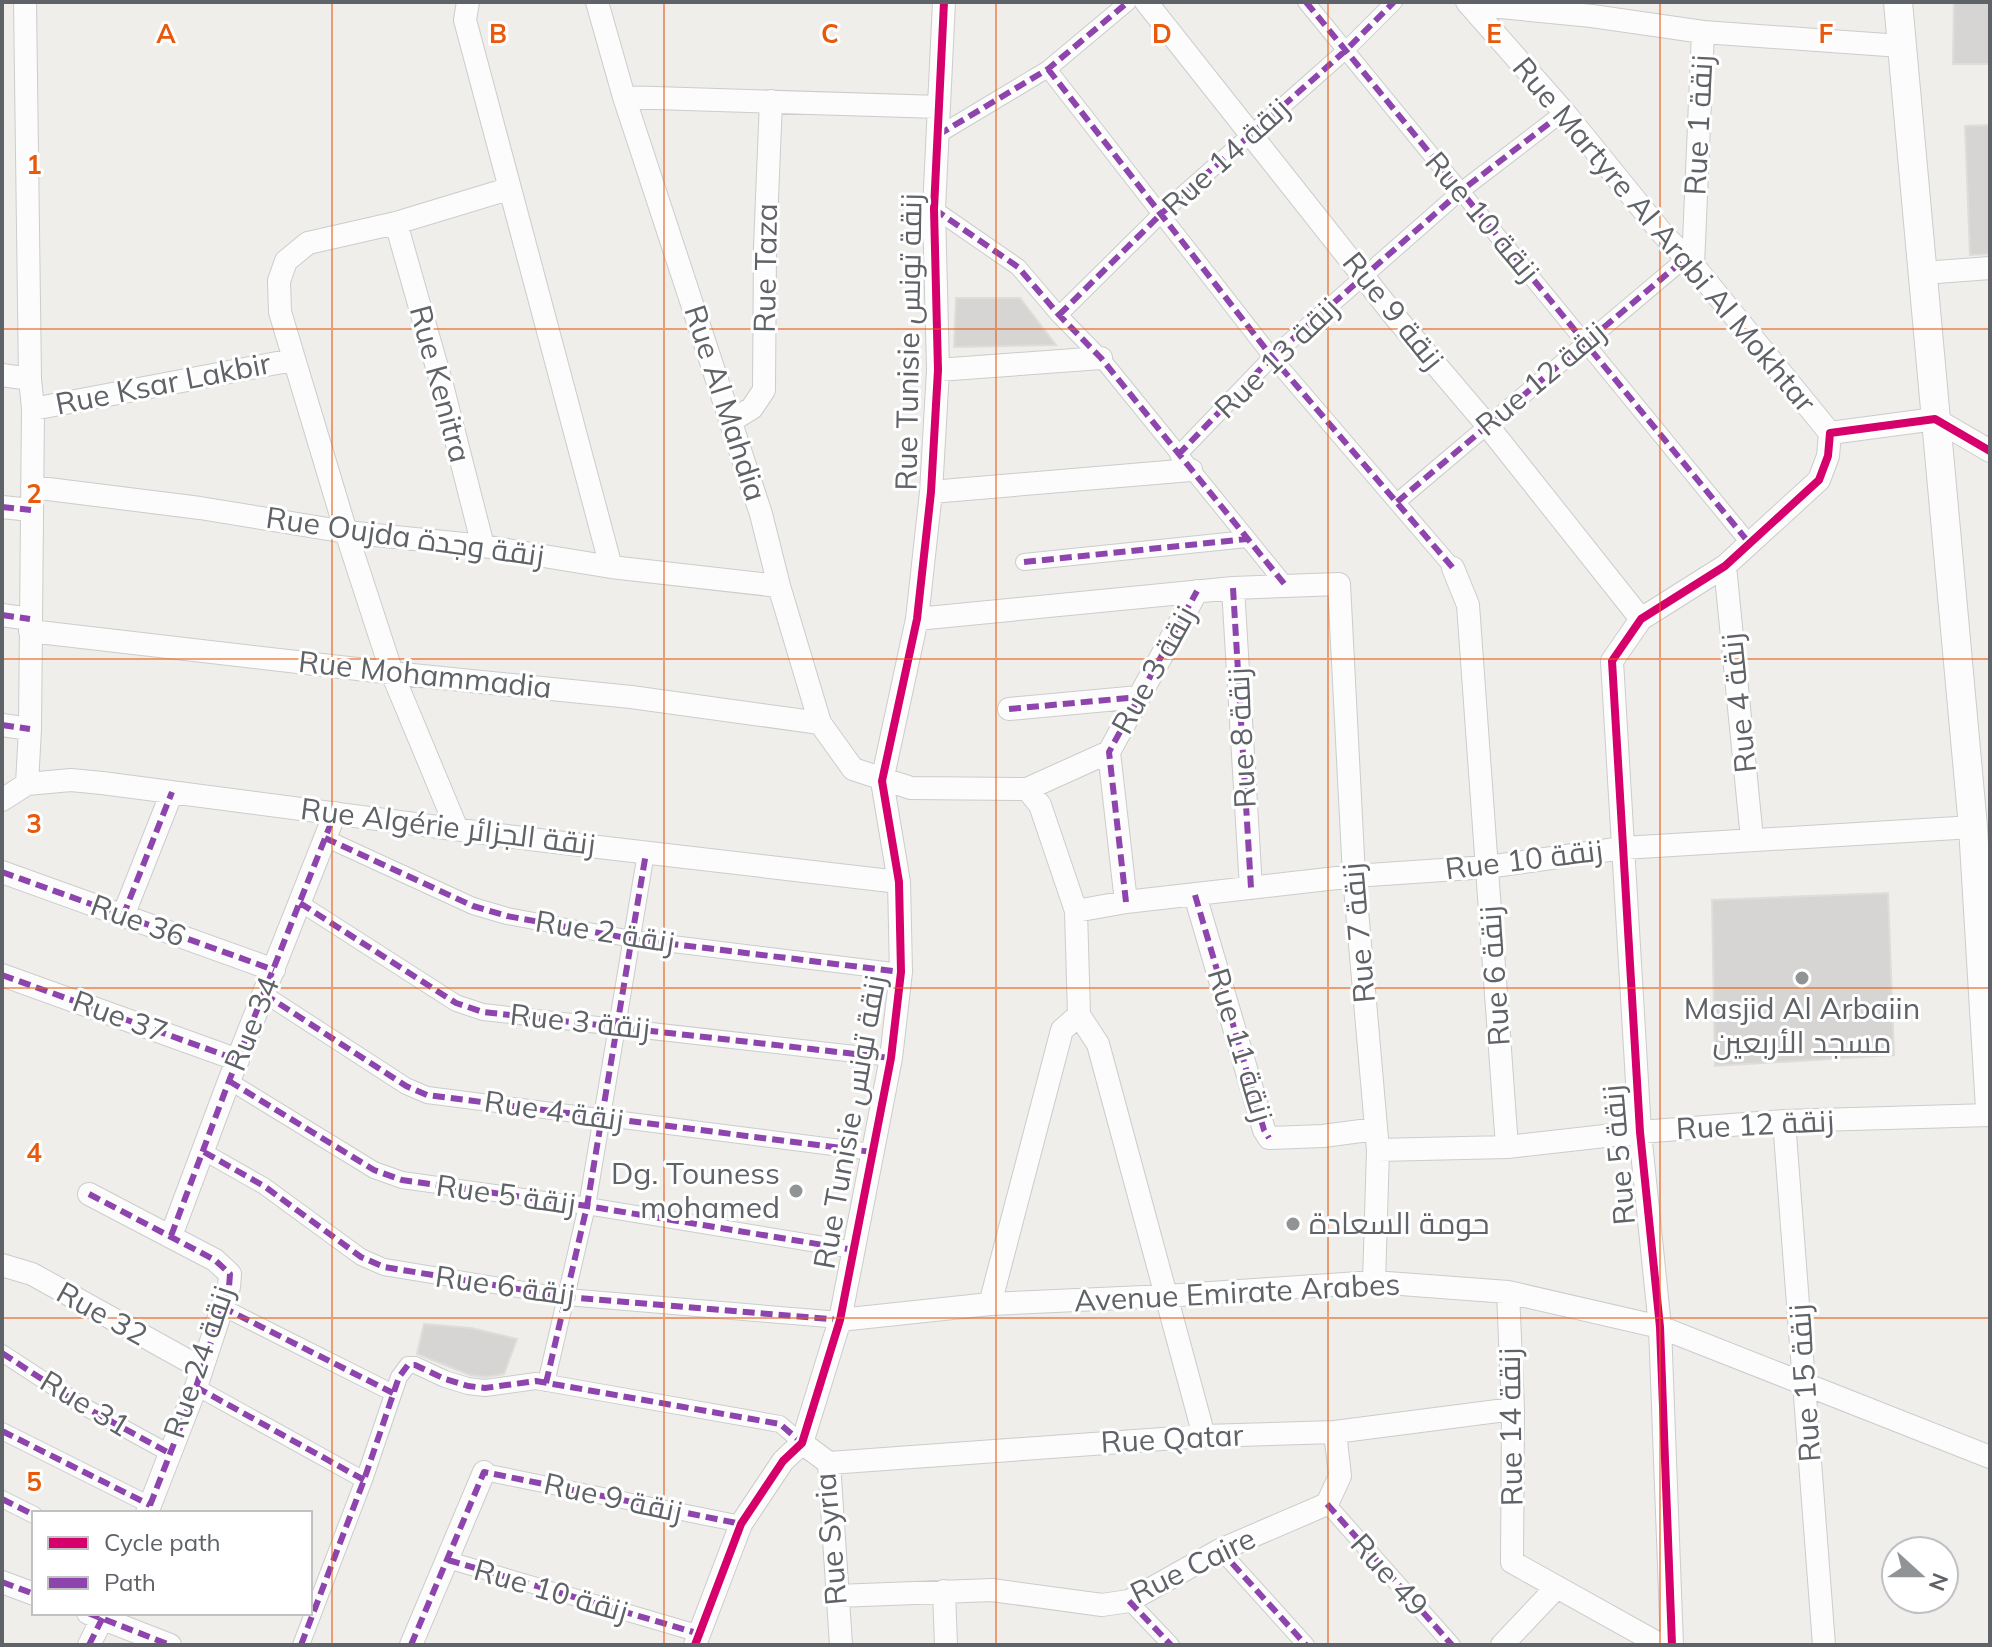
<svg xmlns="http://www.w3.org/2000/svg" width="1992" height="1647" font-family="Mulish,Cairo,sans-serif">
<rect width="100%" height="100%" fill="#efeeea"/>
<path fill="#d6d5d3" stroke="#deddd9" stroke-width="2" d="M1954,2h36v62h-37z
M1990,125v129l-20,1 -5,-129z
M956,298h64l36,47 -102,2z
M1888,893l6,162 -179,11 -3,-166z
M424,1324l47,4 46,11 -13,35 -19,3 -15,-2 -53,-21z"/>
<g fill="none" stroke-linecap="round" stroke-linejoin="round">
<defs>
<path id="pedestrian" d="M1306,2l444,542
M1048,69l224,288 181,211
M938,135l110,-66 80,-67
M934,209l84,58 41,48 42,43 185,228
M1059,315l103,-102 183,-162 49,-49
M1178,455l94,-98 189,-166 103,-79
M1397,502l289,-244
M1024,562l223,-23
M325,838l148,68 34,10 125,23 269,33
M300,903l156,100 27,9 408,46
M264,994l142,92 21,9 445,57
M229,1081l145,89 28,10 185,26 267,44
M204,1152l60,34 97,71 23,10 183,30 273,23
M222,1307l171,86
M2,1353l81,53 86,47
M546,1383l41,-177 59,-353
M196,1387l168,93
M2,1431l148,74
M484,1472l257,52
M2,1499l32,16
M1327,1504l125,141
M1220,1550l86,95
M448,1560l252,74
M1129,1601l42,44
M301,1645l63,-165 35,-103 9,-12h7l30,14 23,7 17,2 51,-7 244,43 22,19"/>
<path id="minor" d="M25,2l5,377 3,30 -3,320 -3,55
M468,2l-3,18 146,547
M597,2l27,95 137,417 18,72 41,137 33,46 58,19 116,1 82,-37 88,-161
M1146,2l251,317 90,106 154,194
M1467,2l97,110 98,121 31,32 137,168
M1469,4l123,12 111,16 198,14
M624,97l315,10
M396,223l46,162 41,161
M1693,265l10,-233
M1923,273l67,-5
M938,370l163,-12
M2,375l28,4
M33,409l260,-49
M731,421l21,-13 12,-18 1,-143 6,-146
M32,487l168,21 146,24 137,14 128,21 168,19
M931,492l260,-22
M2,507l29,3
M1725,566l27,273
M1453,568l15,37 39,542
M1233,588l18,300
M2,615l28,4
M917,619l316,-31 106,-4 15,292 24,274 -4,132
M30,631l362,42 239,24 189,26
M1009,709l130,-12
M2,725l28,4
M1109,752l17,150
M1027,789l13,16 36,106 3,104 19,29 106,392
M2,800l25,-16 44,-4 31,3 436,57 361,42
M457,829l-65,-156 -46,-141 -66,-220 -1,-31 7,-20 22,-18 88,-20 112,-34
M2,872l272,98
M1195,895l69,235 5,8 54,-2 53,-7
M1076,911l50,-9 228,-26 133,-9 136,-19 350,-21
M123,916l49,-124
M2,975l236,85
M1784,1121l40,524
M1378,1150l129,-3 133,-15 144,-11 206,-6
M89,1194l126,66 15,14 -1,13 -33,100 -49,126
M171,1236l58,-155 106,-268
M2,1265l30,9 169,94
M1508,1292l5,117 -1,153 149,83
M990,1304l72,-274 17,-15
M840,1320l150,-16 176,-8 208,-14 134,10 152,35 330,130
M802,1443l27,20 12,182
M829,1463l375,-27 131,-4 178,-23
M2,1582l32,12
M944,1591l2,54
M837,1596l155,-6 110,15 27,-4 91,-51 107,-46 13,-28 -5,-44
M88,1613l82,32
M89,1645l16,-32
M411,1645l73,-173
M695,1645l46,-121 42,-63 19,-18 38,-123 51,-262 10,-86 -2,-90 -17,-101 35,-162 14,-127 7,-122 -4,-161 10,-207
M1502,1645l55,-58
M1672,1645l-12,-318 -20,-195 -28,-471 29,-42 84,-53 94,-86 9,-24 2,-23 105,-14 55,32"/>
<path id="tertiary" d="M1898,2l75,825 17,282"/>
</defs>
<use href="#pedestrian" stroke="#cbcccc" stroke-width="18"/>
<use href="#minor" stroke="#cbcccc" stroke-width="24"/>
<use href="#tertiary" stroke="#cbcccc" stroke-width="30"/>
<use href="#pedestrian" stroke="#fdfcfc" stroke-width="16"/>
<use href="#minor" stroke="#fdfcfc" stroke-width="22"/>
<use href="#tertiary" stroke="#fdfcfc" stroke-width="28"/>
<path stroke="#8e44ad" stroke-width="6" stroke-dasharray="12 6" stroke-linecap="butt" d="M1306,2l444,542
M1048,69l224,288 181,211
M938,135l110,-66 80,-67
M934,209l84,58 41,48 42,43 185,228
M1059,315l103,-102 183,-162 49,-49
M1178,455l94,-98 189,-166 103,-79
M1397,502l289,-244
M2,507l29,3
M1024,562l223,-23
M1233,588l18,300
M2,615l28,4
M1009,709l130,-12
M2,725l28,4
M325,838l148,68 34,10 125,23 269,33
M2,872l272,98
M1195,895l69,235 5,8
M1126,902l-17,-150 88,-161
M300,903l156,100 27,9 408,46
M123,916l49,-124
M2,975l236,85
M264,994l142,92 21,9 445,57
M229,1081l145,89 28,10 185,26 267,44
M204,1152l60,34 97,71 23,10 183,30 273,23
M89,1194l126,66 15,14 -1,13 -33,100 -49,126
M171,1236l58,-155 106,-268
M222,1307l171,86
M2,1353l81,53 86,47
M546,1383l41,-177 59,-353
M196,1387l168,93
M2,1431l148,74
M2,1499l32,16
M1327,1504l125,141
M1220,1550l86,95
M448,1560l252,74
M2,1582l32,12
M1129,1601l42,44
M88,1613l82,32
M89,1645l16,-32
M301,1645l63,-165 35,-103 9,-12h7l30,14 23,7 17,2 51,-7 244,43 22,19
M411,1645l73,-173 257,52"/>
<defs>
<path id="cycleway" d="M695,1645l46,-121 42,-63 19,-18 38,-123 51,-262 10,-86 -2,-90 -17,-101 35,-162 14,-127 7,-122 -4,-161 10,-207
M1672,1645l-12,-318 -20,-195 -28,-471 29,-42 84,-53 94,-86 9,-24 2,-23 105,-14 55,32"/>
</defs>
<use href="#cycleway" stroke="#fff" stroke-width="13"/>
<use href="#cycleway" stroke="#d6006c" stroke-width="8"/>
</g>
<path fill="none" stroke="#e8590c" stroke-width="2" stroke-opacity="0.55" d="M332,2v1643M664,2v1643M996,2v1643M1328,2v1643M1660,2v1643M2,329h1988M2,659h1988M2,988h1988M2,1318h1988"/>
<g fill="#919496" stroke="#fff" stroke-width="3">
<circle cx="1802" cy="978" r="8"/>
<circle cx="796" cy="1191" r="8"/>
<circle cx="1293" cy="1224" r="8"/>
</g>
<g text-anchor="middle" stroke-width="6" stroke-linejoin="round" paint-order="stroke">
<g font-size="30" fill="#5f6368" stroke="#fff">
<text transform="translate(1699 125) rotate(-87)" y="10">Rue 1 زنقة</text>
<text transform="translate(1226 157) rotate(-42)" y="10">Rue 14 زنقة</text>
<text transform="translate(1482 217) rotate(50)" y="10">Rue 10 زنقة</text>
<text transform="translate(1664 235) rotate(50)" y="10">Rue Martyre Al Arabi Al Mokhtar</text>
<text transform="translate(766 268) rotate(-89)" y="10">Rue Taza</text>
<text transform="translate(1393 311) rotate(51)" y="10">Rue 9 زنقة</text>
<text transform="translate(909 342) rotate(-89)" y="10">Rue Tunisie زنقة تونس</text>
<text transform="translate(1277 358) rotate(-44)" y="10">Rue 13 زنقة</text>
<text transform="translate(1541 379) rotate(-40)" y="10">Rue 12 زنقة</text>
<text transform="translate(163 384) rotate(-11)" y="10">Rue Ksar Lakbir</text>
<text transform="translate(440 384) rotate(75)" y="10">Rue Kenitra</text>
<text transform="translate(725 403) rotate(72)" y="10">Rue Al Mahdia</text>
<text transform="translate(405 537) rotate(8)" y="10">Rue Oujda زنقة وجدة</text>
<text transform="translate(1154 670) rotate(-61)" y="10">Rue 3 زنقة</text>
<text transform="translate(425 675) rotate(6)" y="10">Rue Mohammadia</text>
<text transform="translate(1739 703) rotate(-96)" y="10">Rue 4 زنقة</text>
<text transform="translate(1242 738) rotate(-93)" y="10">Rue 8 زنقة</text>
<text transform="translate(448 827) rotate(7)" y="10">Rue Algérie زنقة الجزائر</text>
<text transform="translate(1524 860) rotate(-7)" y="10">Rue 10 زنقة</text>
<text transform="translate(138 921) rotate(20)" y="10">Rue 36</text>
<text transform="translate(605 932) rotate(9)" y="10">Rue 2 زنقة</text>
<text transform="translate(1359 933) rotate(-95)" y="10">Rue 7 زنقة</text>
<text transform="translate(1495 976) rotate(-94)" y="10">Rue 6 زنقة</text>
<text transform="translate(120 1017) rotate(20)" y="10">Rue 37</text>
<text transform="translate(580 1022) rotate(6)" y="10">Rue 3 زنقة</text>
<text transform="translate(252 1024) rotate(-68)" y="10">Rue 34</text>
<text transform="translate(1240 1045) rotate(73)" y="10">Rue 11 زنقة</text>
<text transform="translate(554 1111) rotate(8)" y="10">Rue 4 زنقة</text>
<text transform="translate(850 1122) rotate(-80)" y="10">Rue Tunisie زنقة تونس</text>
<text transform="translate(1755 1125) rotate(-3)" y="10">Rue 12 زنقة</text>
<text transform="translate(1619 1155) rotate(-95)" y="10">Rue 5 زنقة</text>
<text transform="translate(506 1195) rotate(8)" y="10">Rue 5 زنقة</text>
<text transform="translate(505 1286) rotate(8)" y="10">Rue 6 زنقة</text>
<text transform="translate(1237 1293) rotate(-3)" y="10">Avenue Emirate Arabes</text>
<text transform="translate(102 1314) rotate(29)" y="10">Rue 32</text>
<text transform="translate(199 1362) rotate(-71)" y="10">Rue 24 زنقة</text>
<text transform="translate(1805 1383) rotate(-94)" y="10">Rue 15 زنقة</text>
<text transform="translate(85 1404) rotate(31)" y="10">Rue 31</text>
<text transform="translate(1511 1427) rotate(-91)" y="10">Rue 14 زنقة</text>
<text transform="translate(1172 1439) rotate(-3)" y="10">Rue Qatar</text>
<text transform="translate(613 1498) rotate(12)" y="10">Rue 9 زنقة</text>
<text transform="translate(831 1539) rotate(-95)" y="10">Rue Syria</text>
<text transform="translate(1193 1566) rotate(-26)" y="10">Rue Caire</text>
<text transform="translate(1389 1575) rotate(48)" y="10">Rue 49</text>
<text transform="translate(551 1591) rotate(16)" y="10">Rue 10 زنقة</text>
</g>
<g font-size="30" fill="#5f6368" stroke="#fff">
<text x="1802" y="1019">Masjid Al Arbaiin<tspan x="1802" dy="34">مسجد الأربعين</tspan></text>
<text x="780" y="1184" text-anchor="end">Dg. Touness<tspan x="780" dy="34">mohamed</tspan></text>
<text x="1309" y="1234" text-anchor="start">حومة السعادة</text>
</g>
</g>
<g font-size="26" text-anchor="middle" font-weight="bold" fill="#e8590c" stroke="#fff" stroke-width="6" stroke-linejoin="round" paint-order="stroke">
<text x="166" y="43">A</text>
<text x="498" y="43">B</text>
<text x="830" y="43">C</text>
<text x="1162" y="43">D</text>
<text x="1494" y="43">E</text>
<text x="1826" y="43">F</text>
<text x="34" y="174">1</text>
<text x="34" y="503">2</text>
<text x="34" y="833">3</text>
<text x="34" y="1162">4</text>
<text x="34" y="1491">5</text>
</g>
<rect width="1992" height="1647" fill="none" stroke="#5f6368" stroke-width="8"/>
<rect x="32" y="1511" width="280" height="104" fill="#ffffff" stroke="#bfc1c3" stroke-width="2"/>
<rect x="48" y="1537" width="40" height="12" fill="#d6006c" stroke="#bfc1c3" stroke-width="2"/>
<text x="104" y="1551" font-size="24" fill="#5f6368">Cycle path</text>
<rect x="48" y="1577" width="40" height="12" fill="#8e44ad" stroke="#bfc1c3" stroke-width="2"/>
<text x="104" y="1591" font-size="24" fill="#5f6368">Path</text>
<g transform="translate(1920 1575) rotate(111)"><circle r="38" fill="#ffffff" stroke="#bfc1c3" stroke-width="2"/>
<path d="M0-6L14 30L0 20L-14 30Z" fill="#919496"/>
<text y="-12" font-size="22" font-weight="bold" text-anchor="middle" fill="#5f6368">N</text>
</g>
</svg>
